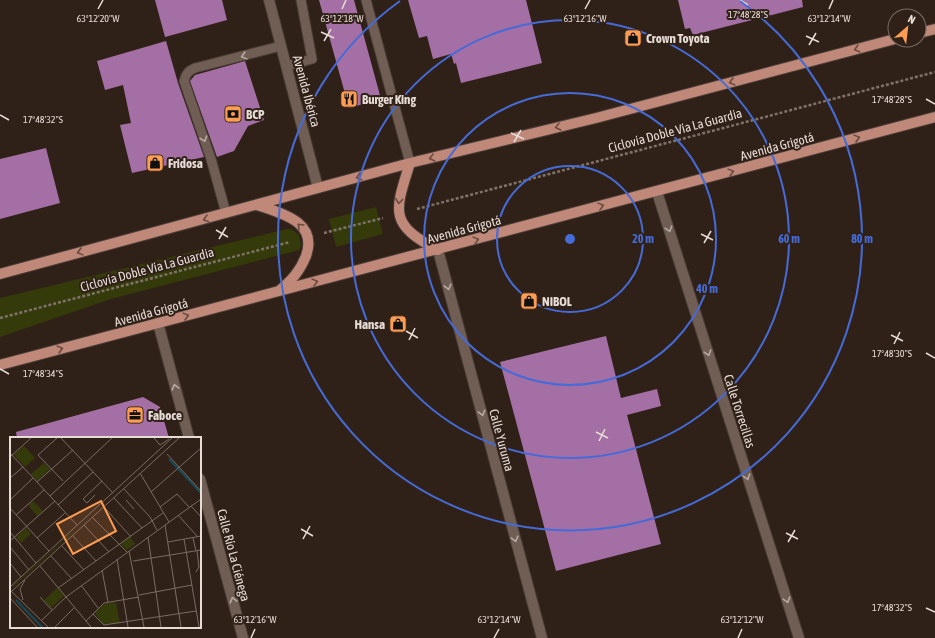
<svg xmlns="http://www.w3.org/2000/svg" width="935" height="638" font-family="'Asap Condensed',sans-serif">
<rect width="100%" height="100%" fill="#302118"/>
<path fill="#343a0a" d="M376,207l7,27 -47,13 -7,-28z
M287,229h4l8,6 2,11 -2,4 -188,49 -111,38v-39z"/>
<path fill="#a46fa4" d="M155,0h67l5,20 -62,17z
M319,0h35l27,99 -32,9z
M408,0h118l16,63 -81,20 -5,-20 -2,1 -3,-10 -18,5 -6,-23 -8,2z
M678,0h124l1,7 -110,28 -3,-7 -5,1z
M166,41l12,42 26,74 -72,16 -12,-48 11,-2 -8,-38 -18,5 -8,-29z
M245,61l19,59 -16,6 -14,25 -17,6 -27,-76 5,-6z
M46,148l14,55 -60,16v-60z
M606,336l15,62 36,-9 4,17 -34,9 34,129 -105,27 -56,-209z
M143,397l17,10 9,31h-152l-1,-6z"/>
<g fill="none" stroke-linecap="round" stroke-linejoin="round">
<defs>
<path id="service" d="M366,0l44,163
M287,66l25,-7 -11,-59
M226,213l-15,-54 -27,-78c2,-7 4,-10 11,-13l86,-22"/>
<path id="minor" d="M657,192l142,446
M438,250l104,388
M158,323l31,115
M200,479l43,159"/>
<path id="tertiary" d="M269,0l49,188"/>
<path id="primary" d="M919,33l16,-4
M410,163c-15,48 -22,61 28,87
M257,205c26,9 61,17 49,51 -6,15 -14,24 -26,34
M0,274l410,-111 186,-45 299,-79
M0,365l935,-248"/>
</defs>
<use href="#service" stroke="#4a3d37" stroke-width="11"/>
<use href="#minor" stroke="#4a3d37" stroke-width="12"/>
<use href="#tertiary" stroke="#4a3d37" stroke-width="12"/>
<use href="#primary" stroke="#4a3d37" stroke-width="12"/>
<path stroke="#7f726a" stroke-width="2.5" stroke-dasharray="3 2" stroke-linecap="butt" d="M417,209l518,-137
M324,233l59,-15
M0,318l290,-76"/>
<use href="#service" stroke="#705e54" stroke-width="9"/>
<use href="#minor" stroke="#705e54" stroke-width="10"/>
<use href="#tertiary" stroke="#705e54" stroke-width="10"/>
<use href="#primary" stroke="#bf8879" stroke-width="10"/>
</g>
<defs><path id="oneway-chevron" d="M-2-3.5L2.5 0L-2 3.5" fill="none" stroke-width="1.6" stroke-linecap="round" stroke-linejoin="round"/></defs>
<g stroke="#694a3f">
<use href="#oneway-chevron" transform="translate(857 49) rotate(165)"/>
<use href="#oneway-chevron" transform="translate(732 82) rotate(165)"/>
<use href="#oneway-chevron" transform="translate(558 127) rotate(166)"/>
<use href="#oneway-chevron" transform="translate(857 138) rotate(-15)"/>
<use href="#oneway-chevron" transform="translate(432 158) rotate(166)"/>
<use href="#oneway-chevron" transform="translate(731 172) rotate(-15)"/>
<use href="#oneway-chevron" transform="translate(359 177) rotate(165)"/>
<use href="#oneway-chevron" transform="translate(399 201) rotate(97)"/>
<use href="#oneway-chevron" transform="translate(601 206) rotate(-15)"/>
<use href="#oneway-chevron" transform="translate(206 219) rotate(165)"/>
<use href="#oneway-chevron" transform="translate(300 226) rotate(-135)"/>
<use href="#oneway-chevron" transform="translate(476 240) rotate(-15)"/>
<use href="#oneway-chevron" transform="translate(80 252) rotate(165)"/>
<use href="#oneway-chevron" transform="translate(315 282) rotate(-15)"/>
<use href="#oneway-chevron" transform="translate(186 316) rotate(-15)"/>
<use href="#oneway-chevron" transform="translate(60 349) rotate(-15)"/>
</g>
<g stroke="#b7aaa3">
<use href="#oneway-chevron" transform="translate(244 56) rotate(165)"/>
<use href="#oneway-chevron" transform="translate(204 139) rotate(71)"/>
<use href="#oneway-chevron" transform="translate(669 229) rotate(73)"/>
<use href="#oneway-chevron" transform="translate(448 287) rotate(75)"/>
<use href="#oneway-chevron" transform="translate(708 353) rotate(72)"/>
<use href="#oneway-chevron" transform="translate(175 387) rotate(-105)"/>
<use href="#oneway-chevron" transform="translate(482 413) rotate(75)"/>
<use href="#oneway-chevron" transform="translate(747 477) rotate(72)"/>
<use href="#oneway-chevron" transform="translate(515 539) rotate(75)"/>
<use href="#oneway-chevron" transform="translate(233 600) rotate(-105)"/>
<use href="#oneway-chevron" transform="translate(787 600) rotate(72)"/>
</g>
<path fill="none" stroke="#e7ddd7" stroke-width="1.5" d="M740,0l8,5M98,9l5,-9M342,9l4,-9M585,9l5,-9M829,9l4,-9M321,32l13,6M806,36l13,6M324,41l7,-12M809,45l7,-12M926,99l9,5M0,115l9,5M511,133l13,6M514,142l7,-12M216,230l12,7M701,234l12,6M219,239l7,-12M704,243l7,-12M406,331l12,7M891,335l12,6M409,340l6,-12M894,344l6,-12M926,353l9,5M0,369l9,5M596,432l12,6M599,441l6,-12M301,529l12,7M786,533l12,6M303,539l7,-13M788,542l7,-12M926,608l9,4M251,638l4,-9M494,638l5,-9M738,638l4,-9"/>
<g fill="none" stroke="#456bd8" stroke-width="2">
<circle cx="570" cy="239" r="73"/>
<circle cx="570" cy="239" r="146"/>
<circle cx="570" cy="239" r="219"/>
<path d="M740 1A292 292 0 1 1 400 1"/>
</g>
<defs>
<symbol id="shop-square" viewBox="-11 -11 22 22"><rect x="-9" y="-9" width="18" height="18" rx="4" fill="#fc9d53" stroke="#302118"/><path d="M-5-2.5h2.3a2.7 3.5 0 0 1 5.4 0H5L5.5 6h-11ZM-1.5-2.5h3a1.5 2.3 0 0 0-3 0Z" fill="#111"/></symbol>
<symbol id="restaurant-square" viewBox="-11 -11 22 22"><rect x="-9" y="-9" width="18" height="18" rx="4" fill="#fc9d53" stroke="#302118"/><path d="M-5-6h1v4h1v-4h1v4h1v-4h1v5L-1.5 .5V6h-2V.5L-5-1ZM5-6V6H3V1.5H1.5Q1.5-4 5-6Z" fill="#111"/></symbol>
<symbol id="bank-square" viewBox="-11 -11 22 22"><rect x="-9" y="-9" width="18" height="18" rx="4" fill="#fc9d53" stroke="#302118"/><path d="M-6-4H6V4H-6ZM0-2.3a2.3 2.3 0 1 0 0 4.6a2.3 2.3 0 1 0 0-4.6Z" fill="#111"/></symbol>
<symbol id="office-square" viewBox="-11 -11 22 22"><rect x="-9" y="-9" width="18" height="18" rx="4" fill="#fc9d53" stroke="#302118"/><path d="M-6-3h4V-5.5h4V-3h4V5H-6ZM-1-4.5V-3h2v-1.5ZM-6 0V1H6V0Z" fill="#111"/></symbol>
</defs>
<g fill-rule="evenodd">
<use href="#shop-square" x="623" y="28" width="20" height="20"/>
<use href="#restaurant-square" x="339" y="89" width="20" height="20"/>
<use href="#bank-square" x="223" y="104" width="20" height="20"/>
<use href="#shop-square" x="145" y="153" width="20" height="20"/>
<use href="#shop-square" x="519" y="291" width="20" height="20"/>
<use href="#shop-square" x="388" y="314" width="20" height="20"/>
<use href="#office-square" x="125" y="405" width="20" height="20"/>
</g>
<g text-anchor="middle" stroke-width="4" stroke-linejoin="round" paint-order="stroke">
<g font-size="13" font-weight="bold" fill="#e7ddd7" stroke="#302118" text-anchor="start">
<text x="646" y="43">Crown Toyota</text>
<text x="362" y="104">Burger King</text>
<text x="246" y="119">BCP</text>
<text x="168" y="168">Fridosa</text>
<text x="542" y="306">NIBOL</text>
<text x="385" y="329" text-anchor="end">Hansa</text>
<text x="148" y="420">Faboce</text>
</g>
<g font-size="13" fill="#e7ddd7" stroke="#302118">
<text transform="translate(307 91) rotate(75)" y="5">Avenida Ibérica</text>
<text transform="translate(675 130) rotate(-15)" y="5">Ciclovía Doble Vía La Guardia</text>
<text transform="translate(777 146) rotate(-15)" y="5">Avenida Grigotá</text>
<text transform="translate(464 229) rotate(-15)" y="5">Avenida Grigotá</text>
<text transform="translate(147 269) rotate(-15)" y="5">Ciclovía Doble Vía La Guardia</text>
<text transform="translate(151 312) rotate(-15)" y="5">Avenida Grigotá</text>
<text transform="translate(740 411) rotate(72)" y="5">Calle Torrecillas</text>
<text transform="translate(502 440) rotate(75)" y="5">Calle Yuruma</text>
<text transform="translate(234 555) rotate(75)" y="5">Calle Río La Ciénega</text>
</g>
</g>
<g transform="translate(10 437)">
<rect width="191" height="191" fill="#302118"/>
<path d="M14,9l11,12 -10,9 -11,-12zM34,26l6,6 -13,12 -6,-7zM23,64l10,10 -6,5 -9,-11zM16,91l5,6 -10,9 -5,-6zM67,91l-11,11 -55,50 3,-4zM120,100l5,7 -8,6 -6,-6zM47,151l7,8 -13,12 -7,-8zM106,165l4,21 -17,1 -8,-11 9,-9z" fill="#343a0a"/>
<path fill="none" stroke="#154b58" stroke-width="2" d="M159,22l32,34M6,163l26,27"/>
<path fill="none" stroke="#796c64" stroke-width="1" d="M47,1l-19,17 25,26M51,1l52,55M144,1l6,7 9,-6M0,16l67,72M157,17l34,37M0,20l21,-19M130,36l29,49M0,41l13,-11M27,45l36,-32M114,52l26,28 7,13M141,55l50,-44M85,58l-8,8 -4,-4 19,-18M40,59l62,-58M104,61l28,30M0,63l23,-22M116,63l8,9M48,68l35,-33M181,69l10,11M94,70l27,30M150,70l17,-13 12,13M0,71l39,43M6,78l28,-25M168,78l19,21M82,80l35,35M74,88l25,27M155,88l16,102M0,95l26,31M63,99l23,25M138,100l13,90M27,101l28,-25M183,101l3,13M174,102l15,88M158,105l33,-6M0,109v-5l45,-40M52,109l22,24M0,110l19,23M119,114l15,76M41,119l21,23M107,122l11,68M123,124l68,-11M0,126l11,14M30,129l51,61M92,133l6,32M186,135l3,-5 -2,-16M71,148l17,23M0,150l162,-149M48,151l105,-75M0,153l38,37M2,154l167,-153M129,158l53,-10M30,160l12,13M0,161l27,29M13,163l-3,-11 5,-9M83,177l11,11 92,-14M32,183l24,-23 135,-98M76,184l18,-18 35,-6M45,190l19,-19"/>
<path fill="#fc9d53" fill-opacity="0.15" stroke="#fc9d53" stroke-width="2" d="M91,64l15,30 -43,23 -16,-30z"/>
<rect width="191" height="191" fill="none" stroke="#e7ddd7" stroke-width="2"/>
</g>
<g font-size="10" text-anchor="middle" fill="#e7ddd7" stroke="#302118" stroke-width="4" stroke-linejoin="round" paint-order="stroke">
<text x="748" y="18">17°48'28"S</text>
<text x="98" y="22">63°12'20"W</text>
<text x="342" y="22">63°12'18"W</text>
<text x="585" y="22">63°12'16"W</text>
<text x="829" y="22">63°12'14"W</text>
<text x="892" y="103">17°48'28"S</text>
<text x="43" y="123">17°48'32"S</text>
<text x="892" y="357">17°48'30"S</text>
<text x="43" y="377">17°48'34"S</text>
<text x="892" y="611">17°48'32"S</text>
<text x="255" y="623">63°12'16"W</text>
<text x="499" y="623">63°12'14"W</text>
<text x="742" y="623">63°12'12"W</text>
</g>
<circle cx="570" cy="239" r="6" fill="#456bd8" stroke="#302118" stroke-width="2"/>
<g font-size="12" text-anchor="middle" font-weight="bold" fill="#456bd8" stroke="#302118" stroke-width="4" stroke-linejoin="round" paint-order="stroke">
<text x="643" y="243">20 m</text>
<text x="789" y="243">60 m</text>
<text x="862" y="243">80 m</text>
<text x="707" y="293">40 m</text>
</g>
<g transform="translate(907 28) rotate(28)"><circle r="19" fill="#302118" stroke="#796c64"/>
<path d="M0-3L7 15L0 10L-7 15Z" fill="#fc9d53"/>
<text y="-6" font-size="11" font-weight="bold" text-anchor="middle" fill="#e7ddd7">N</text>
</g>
</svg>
